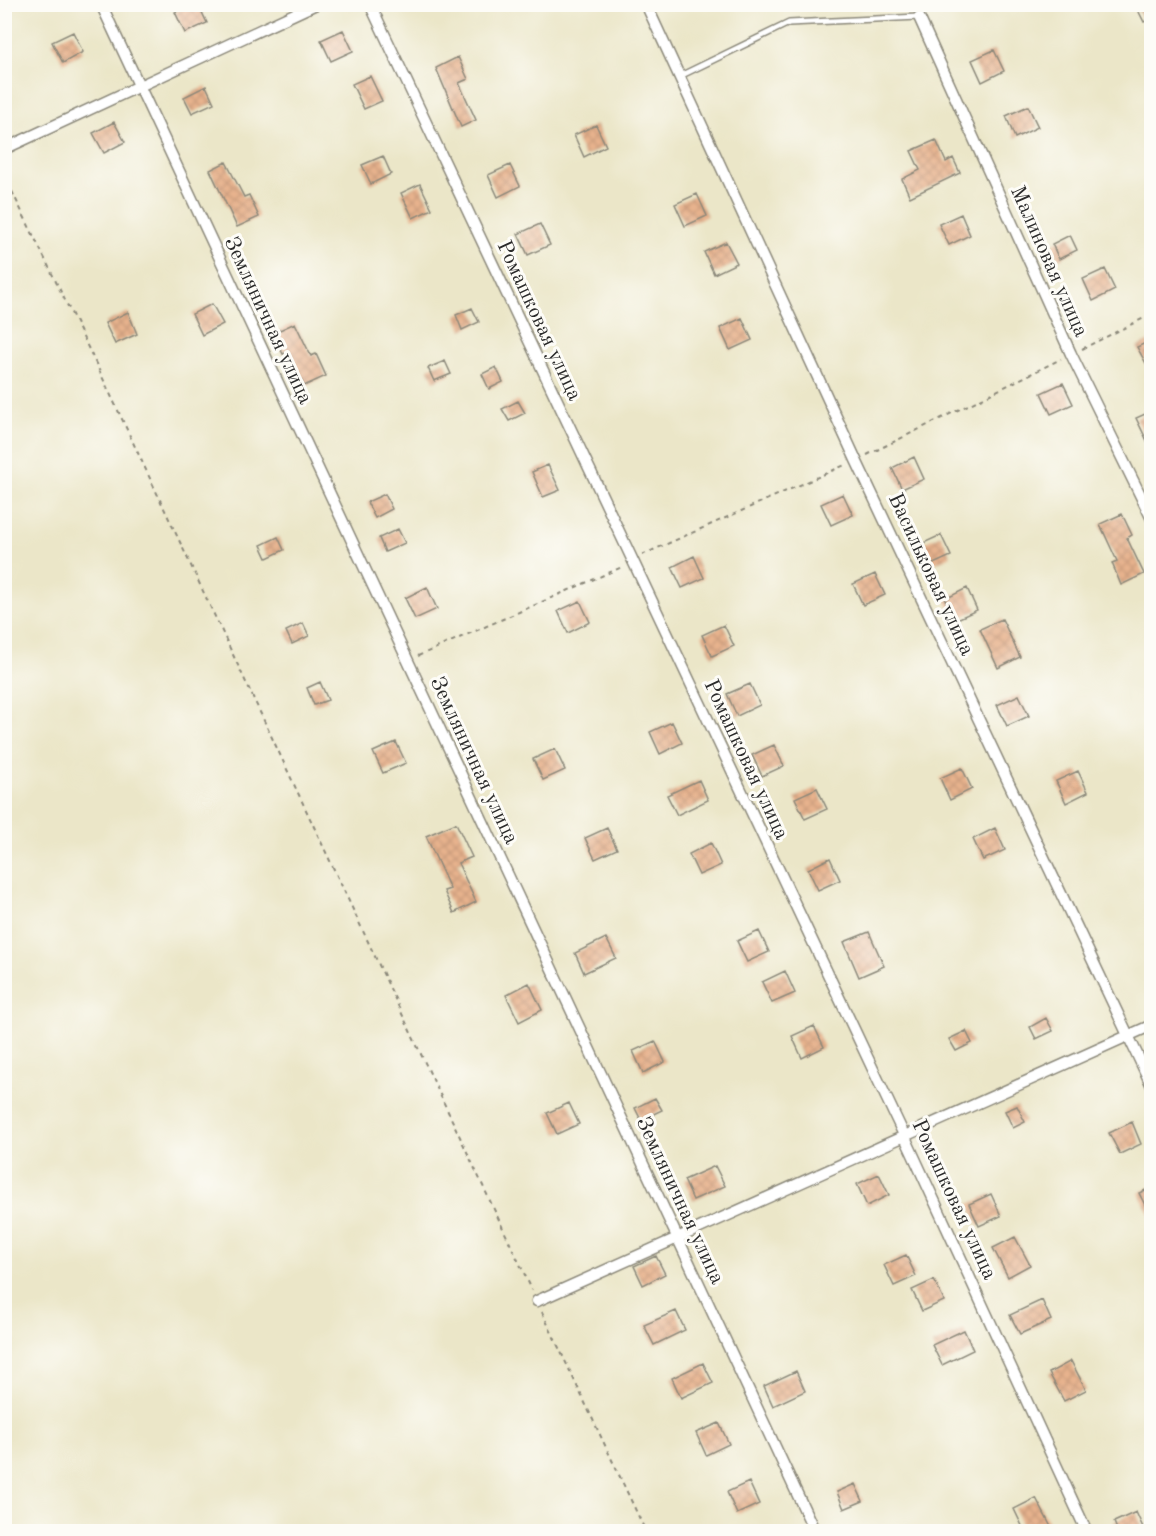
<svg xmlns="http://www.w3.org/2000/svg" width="1156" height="1536" font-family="'Old Standard TT',serif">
<defs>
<pattern id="building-cross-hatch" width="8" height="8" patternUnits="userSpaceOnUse" patternTransform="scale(1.5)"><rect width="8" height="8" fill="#e7b28d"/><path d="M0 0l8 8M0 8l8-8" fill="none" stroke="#c6997a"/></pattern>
</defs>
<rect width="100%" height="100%" fill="#fdfcf7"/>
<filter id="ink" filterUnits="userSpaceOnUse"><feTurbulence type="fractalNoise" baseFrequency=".0167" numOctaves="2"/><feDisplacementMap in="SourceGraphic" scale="12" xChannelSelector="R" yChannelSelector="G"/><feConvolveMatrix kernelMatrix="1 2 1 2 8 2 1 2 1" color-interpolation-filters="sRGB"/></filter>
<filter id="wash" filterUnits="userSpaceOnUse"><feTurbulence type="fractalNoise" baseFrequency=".008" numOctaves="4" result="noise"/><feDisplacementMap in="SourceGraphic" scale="24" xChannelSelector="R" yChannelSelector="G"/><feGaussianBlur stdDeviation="1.35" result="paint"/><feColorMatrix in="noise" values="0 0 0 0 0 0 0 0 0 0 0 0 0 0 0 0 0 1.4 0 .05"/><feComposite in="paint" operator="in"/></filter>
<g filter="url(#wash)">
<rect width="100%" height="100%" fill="#ebe6c8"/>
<g id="blocks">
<path fill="url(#building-cross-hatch)" d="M191,4h7l9,19 -22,10 -10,-21z
M1135,4h17v14l-8,4z
M343,30l10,21 -22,10 -10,-21z
M73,32l10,20 -20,11 -11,-21z
M994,50l10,21 -22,11 -10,-22z
M458,57l10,22 -9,4 17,37 -15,7 -25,-59z
M370,76l12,25 -18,8 -12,-25z
M206,86l8,17 -22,10 -8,-16z
M1028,106l10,21 -23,11 -9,-22z
M114,122l11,20 -21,11 -11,-20z
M596,125l10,21 -22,11 -10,-22z
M936,140l10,22 7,-4 7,15 -50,24 -8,-18 18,-9 -9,-19z
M383,156l8,18 -20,10 -9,-19z
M226,162l18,35 5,-2 10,22 -22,10 -27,-57z
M510,165l10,21 -22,11 -10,-22z
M420,184l12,25 -19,9 -12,-25z
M697,194l10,22 -22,10 -10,-22z
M961,214l9,21 -21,10 -10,-21z
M540,224l10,21 -22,10 -10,-21z
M1070,235l7,15 -18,9 -7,-15z
M726,242l11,21 -23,11 -10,-22z
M1105,269l10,21 -22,11 -10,-22z
M212,304l11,20 -21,11 -10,-21z
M472,308l7,14 -17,8 -6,-15z
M128,312l9,22 -22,10 -10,-21z
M742,318l10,22 -22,10 -10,-22z
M295,323l16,33 5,-2 10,22 -22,10 -16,-34 -5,2 -10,-21z
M1152,340v34l-15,-27z
M445,361l6,13 -17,7 -6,-13z
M496,367l7,15 -14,7 -7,-15z
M1063,383l10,21 -22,10 -10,-21z
M518,401l7,12 -16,8 -7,-12z
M1152,411v40l-16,-33z
M914,457l10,22 -22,10 -10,-21z
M548,465l12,25 -17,7 -11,-25z
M385,494l7,15 -17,9 -8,-16z
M843,494l10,21 -22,10 -10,-21z
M1122,514l10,21 -5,3 17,36 -23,11 -9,-22 5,-2 -17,-37z
M398,529l7,14 -20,9 -6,-14z
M941,535l10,21 -22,10 -10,-21z
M278,537l6,13 -17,8 -6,-13z
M694,556l10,22 -22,10 -10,-21z
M875,574l10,21 -22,10 -10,-21z
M427,587l10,22 -22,10 -10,-21z
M967,588l10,22 -22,10 -10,-21z
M580,601l10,21 -22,11 -10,-22z
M1002,619l18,38 -22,11 -18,-39z
M303,623l6,13 -17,8 -6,-13z
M724,625l10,21 -22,10 -10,-21z
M320,682l8,18 -14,5 -7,-17z
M750,684l10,21 -23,11 -10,-22z
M1019,695l10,21 -22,10 -10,-21z
M672,722l10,21 -22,11 -10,-22z
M396,742l10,21 -23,10 -10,-21z
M774,745l10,21 -22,10 -10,-21z
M555,749l10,21 -22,10 -10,-21z
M962,768l10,21 -22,11 -10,-22z
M1078,771l10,21 -22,11 -10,-22z
M699,780l9,20 -31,15 -10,-20z
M817,788l10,21 -22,10 -10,-21z
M456,823l16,34 -14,6 18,39 -22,11 -10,-22 6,-2 -24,-53z
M607,828l10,21 -22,10 -10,-21z
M995,828l10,22 -22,10 -10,-21z
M711,843l10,22 -22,10 -10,-21z
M830,858l10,22 -22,10 -10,-21z
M759,931l10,21 -22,10 -10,-21z
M869,932l15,34 -25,11 -15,-35z
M606,938l10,20 -32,15 -9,-20z
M785,971l10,22 -23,10 -10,-21z
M529,983l13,27 -23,12 -13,-27z
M1046,1018l7,13 -17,8 -6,-12z
M814,1026l10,21 -22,11 -10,-22z
M966,1031l6,12 -16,8 -7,-12z
M655,1041l10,21 -22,11 -10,-22z
M655,1098l7,12 -21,10 -6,-12z
M569,1103l10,21 -22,10 -10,-21z
M1017,1106l8,16 -12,6 -8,-17z
M1132,1122l9,22 -21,10 -11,-21z
M715,1166l10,20 -32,14 -9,-20z
M879,1174l10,21 -22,11 -10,-22z
M1152,1187v32l-13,-26z
M991,1194l10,22 -22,10 -10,-22z
M1015,1237l15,28 -22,12 -15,-29z
M906,1255l10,21 -22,10 -10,-21z
M656,1256l9,18 -22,11 -9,-19z
M934,1280l10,21 -22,10 -10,-21z
M1042,1300l9,20 -31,14 -10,-19z
M676,1311l9,19 -31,15 -10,-20z
M964,1330l9,20 -31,15 -10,-20z
M1071,1361l15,29 -22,11 -15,-28z
M703,1363l10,20 -32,15 -9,-20z
M796,1371l9,20 -32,15 -9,-20z
M719,1423l10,21 -23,11 -10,-22z
M749,1482l10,22 -22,10 -10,-22z
M855,1484l8,17 -19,8 -7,-17z
M1036,1498l15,29 -9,5h-17l-11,-23z
M1136,1512l9,20h-27l-4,-10z"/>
</g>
</g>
<g filter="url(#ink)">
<use href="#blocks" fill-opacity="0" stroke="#8b887a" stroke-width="1.5"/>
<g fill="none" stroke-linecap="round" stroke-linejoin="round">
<defs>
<path id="lane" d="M680,76l109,-53 130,-6"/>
<path id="street" d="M101,4l714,1528
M370,4l534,1131 183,397
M646,4l210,456 296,626
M919,17l152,337 81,165
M4,149l312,-145
M537,1301l615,-276"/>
</defs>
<use href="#lane" stroke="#8b887a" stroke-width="8"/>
<use href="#street" stroke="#8b887a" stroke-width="13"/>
<path stroke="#8b887a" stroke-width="2" stroke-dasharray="4.5 4.5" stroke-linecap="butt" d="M927,10l7,-6
M4,175l94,193 434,922
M1082,349l70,-35
M867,455l194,-96
M642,555l203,-90
M418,656l204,-89
M542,1312l104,220"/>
<use href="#lane" stroke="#fff" stroke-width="5"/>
<use href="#street" stroke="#fff" stroke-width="10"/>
</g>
</g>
<g text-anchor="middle" stroke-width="6" stroke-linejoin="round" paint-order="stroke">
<g font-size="21" fill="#2b2b2b" stroke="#fdfcf7">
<text transform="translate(1050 261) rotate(66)" y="7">Малиновая улица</text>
<text transform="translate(269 320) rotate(65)" y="7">Земляничная улица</text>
<text transform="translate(540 320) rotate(65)" y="7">Ромашковая улица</text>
<text transform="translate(932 574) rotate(65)" y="7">Васильковая улица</text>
<text transform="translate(747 759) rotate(65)" y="7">Ромашковая улица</text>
<text transform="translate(475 760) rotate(65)" y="7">Земляничная улица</text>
<text transform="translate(955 1199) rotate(65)" y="7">Ромашковая улица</text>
<text transform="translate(681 1200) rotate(65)" y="7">Земляничная улица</text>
</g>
</g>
<rect width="1156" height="1536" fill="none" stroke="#fdfcf7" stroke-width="24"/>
</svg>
